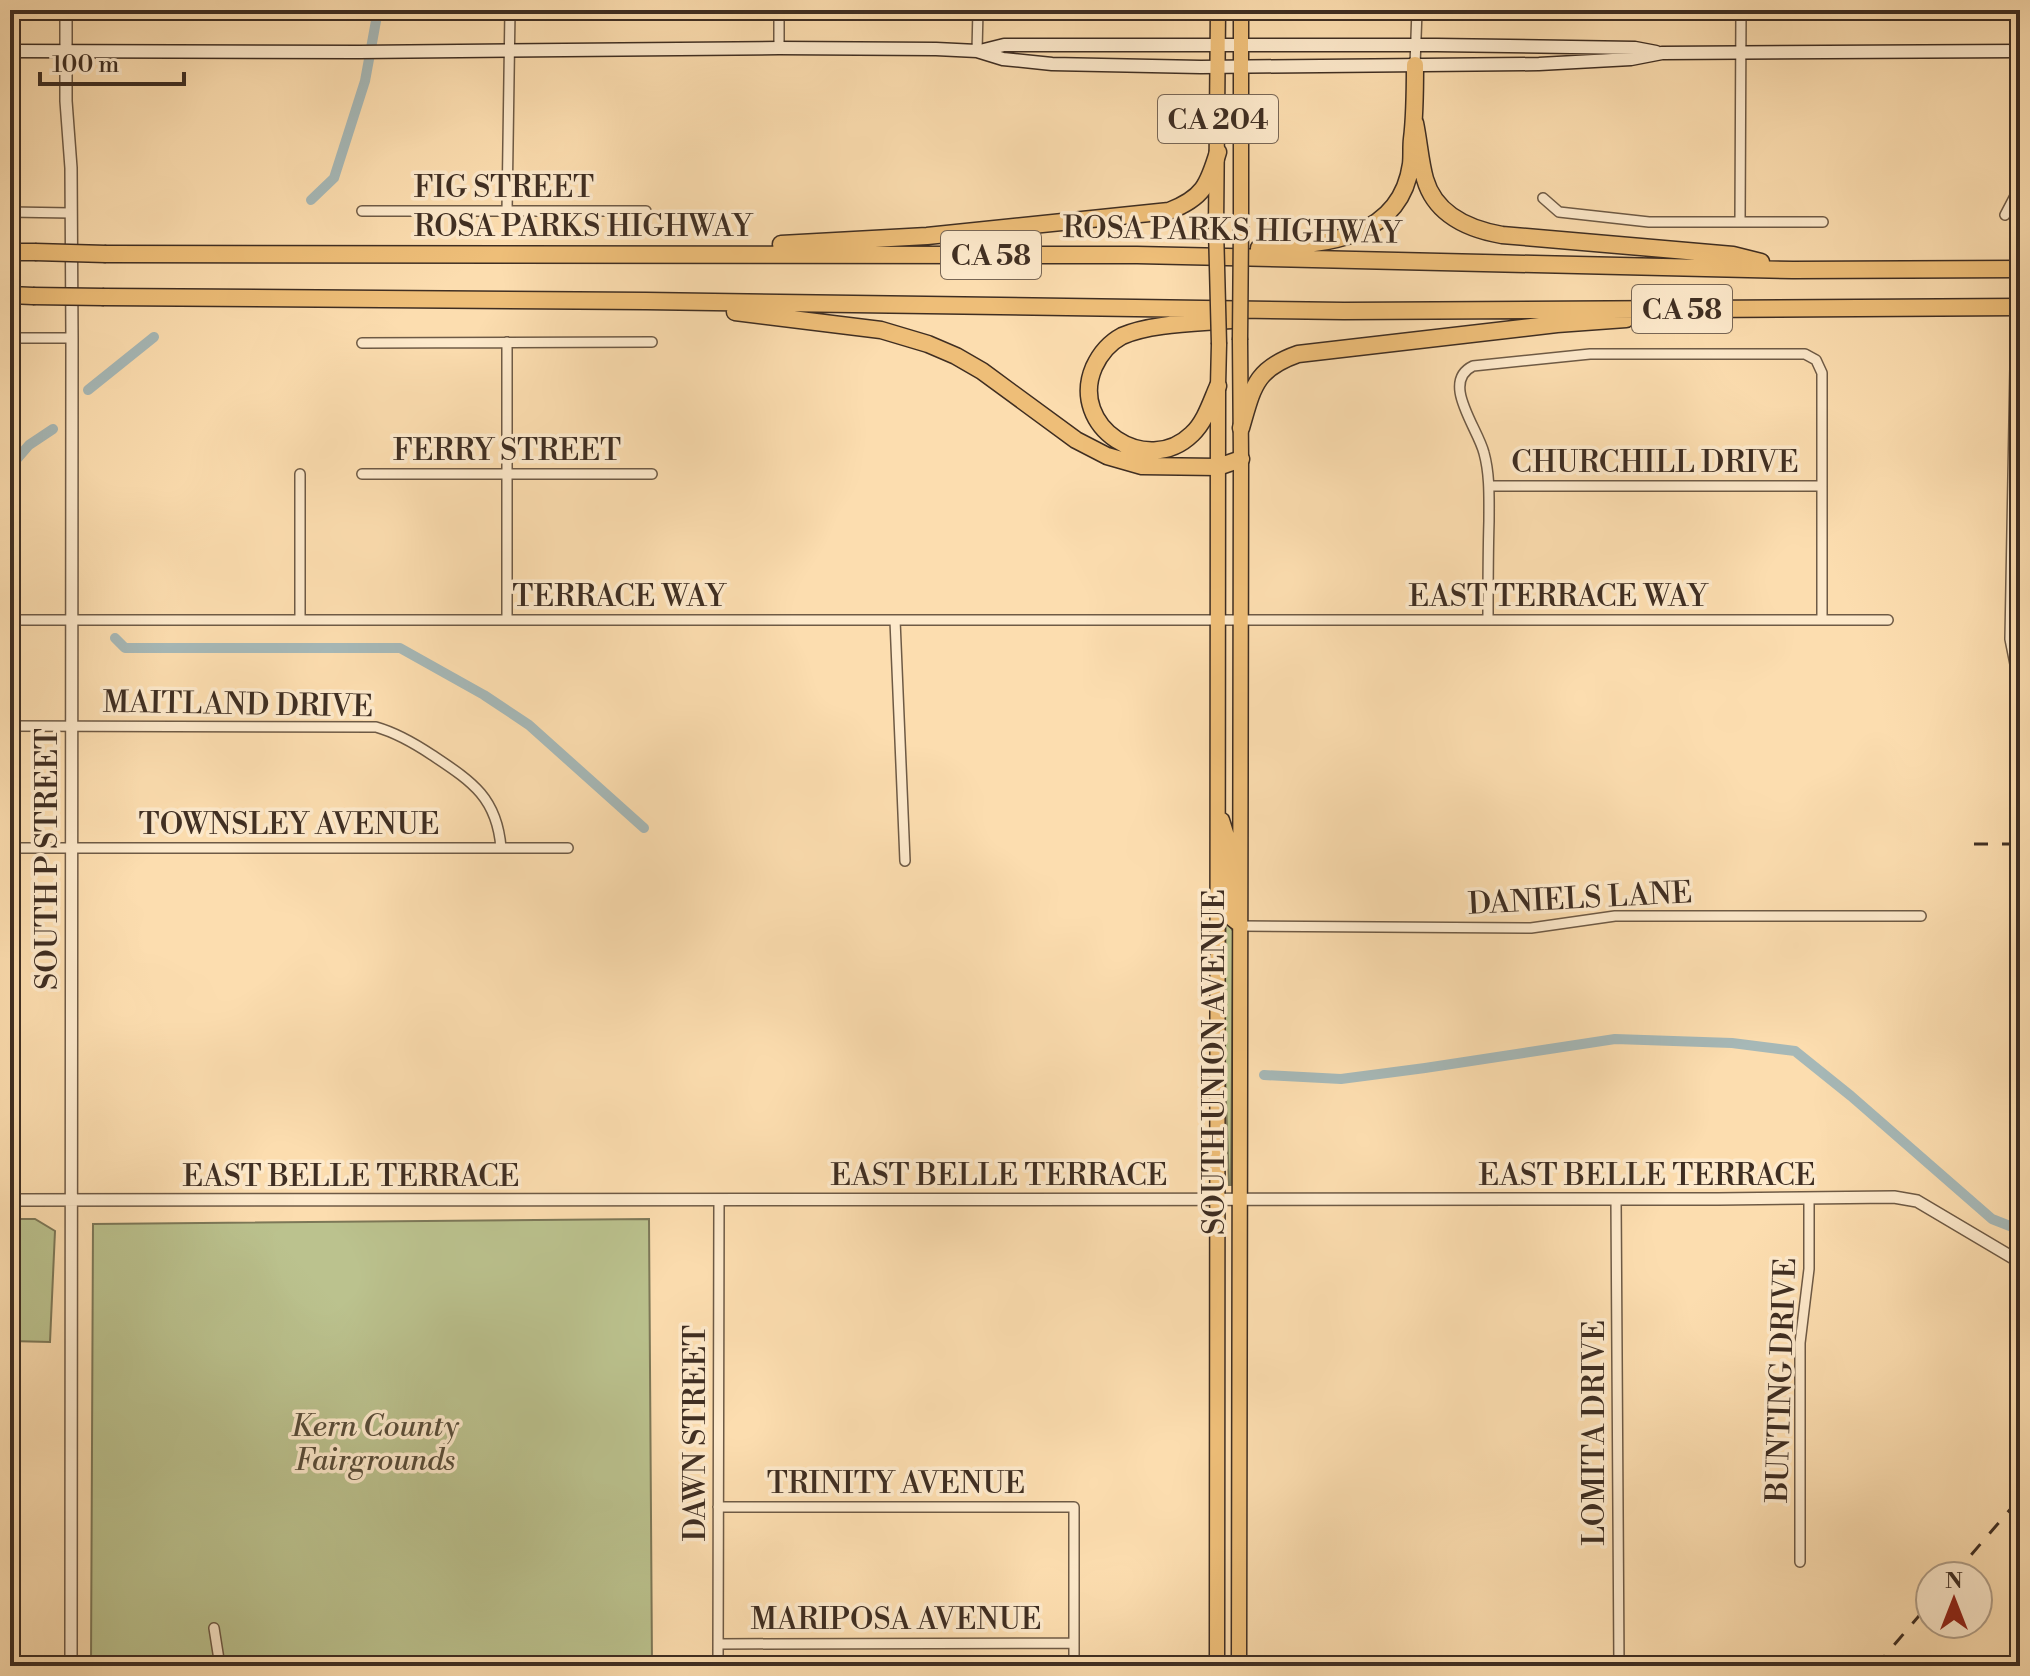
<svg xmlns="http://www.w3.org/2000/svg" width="2030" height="1676" font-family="'Libre Bodoni',serif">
<rect width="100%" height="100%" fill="#fcddaf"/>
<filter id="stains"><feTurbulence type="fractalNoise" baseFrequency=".0025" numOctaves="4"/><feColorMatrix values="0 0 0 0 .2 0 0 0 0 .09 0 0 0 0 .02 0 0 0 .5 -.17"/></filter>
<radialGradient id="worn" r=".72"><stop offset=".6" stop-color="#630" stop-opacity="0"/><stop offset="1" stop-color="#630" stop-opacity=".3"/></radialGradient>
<path fill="#bbc28e" stroke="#7d7858" stroke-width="2" d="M1226,903l1,18 6,10 -2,254h-2l-5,-139z
M10,1219h25l20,12 -5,111 -40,-1z
M649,1219l3,447h-561l2,-442z"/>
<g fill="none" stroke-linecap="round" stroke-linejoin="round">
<path stroke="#a6b8b7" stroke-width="10" d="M311,200l23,-22 31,-97 13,-71
M88,390l66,-53
M10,467l19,-22 24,-16
M115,638l10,10h275l84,47 45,30 115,103
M1264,1075l77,4 84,-11 190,-29 117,4 63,8 56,45 141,123 28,11"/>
<defs>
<path id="minor" d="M779,48v-38
M977,51l1,-41
M1415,65l2,-55
M1543,198l16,14 90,10h174
M362,211h284
M507,211l3,-201
M10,212l61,1
M2005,215l12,-23 -1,-141
M1740,222l1,-212
M10,338h62
M362,343l290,-1
M2020,359l-5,9 -5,271 5,25 5,2
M362,474h290
M1489,486h333
M1488,619c0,-32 0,-65 1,-98 0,-23 1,-46 -5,-68 -6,-25 -44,-71 -11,-87l117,-12h215l11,6 6,13v247
M10,620h1878
M300,620v-146
M507,620v-278
M895,620l10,241
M10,726l366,1c21,6 38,16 56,28 39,26 65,42 69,93
M10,848h558
M1241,926l290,2 84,-12h306
M1616,1199l3,467
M718,1507h356v159
M1800,1562v-219l9,-74v-70
M214,1628l6,38
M718,1644l356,-1
M718,1666l1,-466"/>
<path id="tertiary" d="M66,10v91l5,67 1,170 -1,1328
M10,1200l1708,-1 176,-2 23,4 103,61"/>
<path id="secondary" d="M10,51l349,1 420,-4 157,1 41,2 26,8 49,5 149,3 338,-3 92,-5 31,-6 358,-2
M980,51l24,-6h433l198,3 21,4"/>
<path id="primary" d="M1222,820l6,19 2,74 2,6 9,7
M1217,1666l1,-1276
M1239,1666l2,-1207"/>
<path id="trunk" d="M1241,226v-216
M1216,228l2,-218
M1240,340l1,119
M1218,386l1,-42"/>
<path id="motorway" d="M1415,123c4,19 5,38 10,56 10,35 43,50 77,56l231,20 28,7
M781,244l146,-8 242,-25c34,-13 39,-26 49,-59
M1259,248c61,-4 141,-6 152,-84 1,-8 0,-17 1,-25 3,-24 3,-49 3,-74
M10,252h25
M106,254l1031,1 656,15 227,-1
M10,295l23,1
M104,297l542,4 698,10 676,-4
M735,312l146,18 47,14 28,12 26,15 94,69 31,16 35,10 76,1 23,-8
M1218,386c-7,16 -13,36 -26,48 -45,44 -124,-7 -98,-67 6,-13 15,-24 28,-31 29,-13 78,-13 109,-16
M1241,428c12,-41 14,-59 57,-74l259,-30 69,-5"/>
</defs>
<use href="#minor" stroke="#6e5a45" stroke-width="12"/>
<use href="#tertiary" stroke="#6e5a45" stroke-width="14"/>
<use href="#secondary" stroke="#3f2e22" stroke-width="15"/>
<use href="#primary" stroke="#3f2e22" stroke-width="17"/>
<use href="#trunk" stroke="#3f2e22" stroke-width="17"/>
<use href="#motorway" stroke="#3f2e22" stroke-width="19"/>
<use href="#minor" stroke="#fde9cb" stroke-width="9"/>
<use href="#tertiary" stroke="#fde9cb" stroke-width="11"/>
<use href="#secondary" stroke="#fde9cb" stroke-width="12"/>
<use href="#primary" stroke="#eebe78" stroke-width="14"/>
<use href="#trunk" stroke="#eebe78" stroke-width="14"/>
<use href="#motorway" stroke="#eebe78" stroke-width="16"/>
<path stroke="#3f2e22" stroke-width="3" stroke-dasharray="14 14" stroke-linecap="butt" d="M1974,844h46
M1953,1576l67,-78
M1876,1666l54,-63"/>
<defs>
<path id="trunk-bridge" d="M1216,228l3,116
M1240,340l1,-114"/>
<path id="motorway-bridge" d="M35,252l71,2
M33,296l71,1"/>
</defs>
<use href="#trunk-bridge" stroke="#3f2e22" stroke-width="17" stroke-linecap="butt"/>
<use href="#motorway-bridge" stroke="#3f2e22" stroke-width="19" stroke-linecap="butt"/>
<use href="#trunk-bridge" stroke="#eebe78" stroke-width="14"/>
<use href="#motorway-bridge" stroke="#eebe78" stroke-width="16"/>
</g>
<g text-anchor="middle" stroke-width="7" stroke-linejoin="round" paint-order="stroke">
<g fill="#fde9cb" stroke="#786655" stroke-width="2">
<rect x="1158" y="95" width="120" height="48" rx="6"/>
<rect x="941" y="231" width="100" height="48" rx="6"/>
<rect x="1632" y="285" width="100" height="48" rx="6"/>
</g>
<g font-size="28" font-weight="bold" fill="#3f2e22">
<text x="1218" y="129">CA 204</text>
<text x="991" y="265">CA 58</text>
<text x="1682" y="319">CA 58</text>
</g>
<g font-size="30" fill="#3f2e22" stroke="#fde9cb">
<text x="504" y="197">FIG STREET</text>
<text x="583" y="236">ROSA PARKS HIGHWAY</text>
<text transform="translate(1232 230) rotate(1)" y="10">ROSA PARKS HIGHWAY</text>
<text x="507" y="460">FERRY STREET</text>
<text x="1655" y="472">CHURCHILL DRIVE</text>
<text x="619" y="606">TERRACE WAY</text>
<text x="1558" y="606">EAST TERRACE WAY</text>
<text transform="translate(238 704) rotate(1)" y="10">MAITLAND DRIVE</text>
<text x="289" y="834">TOWNSLEY AVENUE</text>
<text transform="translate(47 859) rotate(-90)" y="10">SOUTH P STREET</text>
<text transform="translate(1580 898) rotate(-3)" y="10">DANIELS LANE</text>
<text transform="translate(1214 1062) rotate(-90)" y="10">SOUTH UNION AVENUE</text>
<text x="999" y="1185">EAST BELLE TERRACE</text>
<text x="1647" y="1185">EAST BELLE TERRACE</text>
<text x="351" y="1186">EAST BELLE TERRACE</text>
<text transform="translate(1781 1380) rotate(-88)" y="10">BUNTING DRIVE</text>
<text transform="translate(695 1433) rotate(-90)" y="10">DAWN STREET</text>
<text transform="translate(1594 1433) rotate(-90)" y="10">LOMITA DRIVE</text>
<text x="896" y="1493">TRINITY AVENUE</text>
<text x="896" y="1629">MARIPOSA AVENUE</text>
</g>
<g font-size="30" font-style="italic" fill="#584c38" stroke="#fde9cb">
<text x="375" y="1436">Kern County<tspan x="375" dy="34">Fairgrounds</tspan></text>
</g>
</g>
<rect width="2030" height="1676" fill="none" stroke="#fcddaf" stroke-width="40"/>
<rect x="12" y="12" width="2006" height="1652" fill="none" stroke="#3f2e22" stroke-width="4"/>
<rect x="20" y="20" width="1990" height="1636" fill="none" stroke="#3f2e22" stroke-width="2"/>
<g transform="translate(1954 1600)"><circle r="38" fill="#fde9cb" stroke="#b19e87" stroke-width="2"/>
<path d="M0-6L14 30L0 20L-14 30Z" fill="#8f2418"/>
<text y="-12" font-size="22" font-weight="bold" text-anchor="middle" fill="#3f2e22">N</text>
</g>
<path d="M40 72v12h144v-12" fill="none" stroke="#3f2e22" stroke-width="4"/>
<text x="52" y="72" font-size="24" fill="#3f2e22" stroke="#fde9cb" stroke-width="6" paint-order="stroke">100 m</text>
<rect width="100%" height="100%" filter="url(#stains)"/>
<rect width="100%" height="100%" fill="url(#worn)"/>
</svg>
